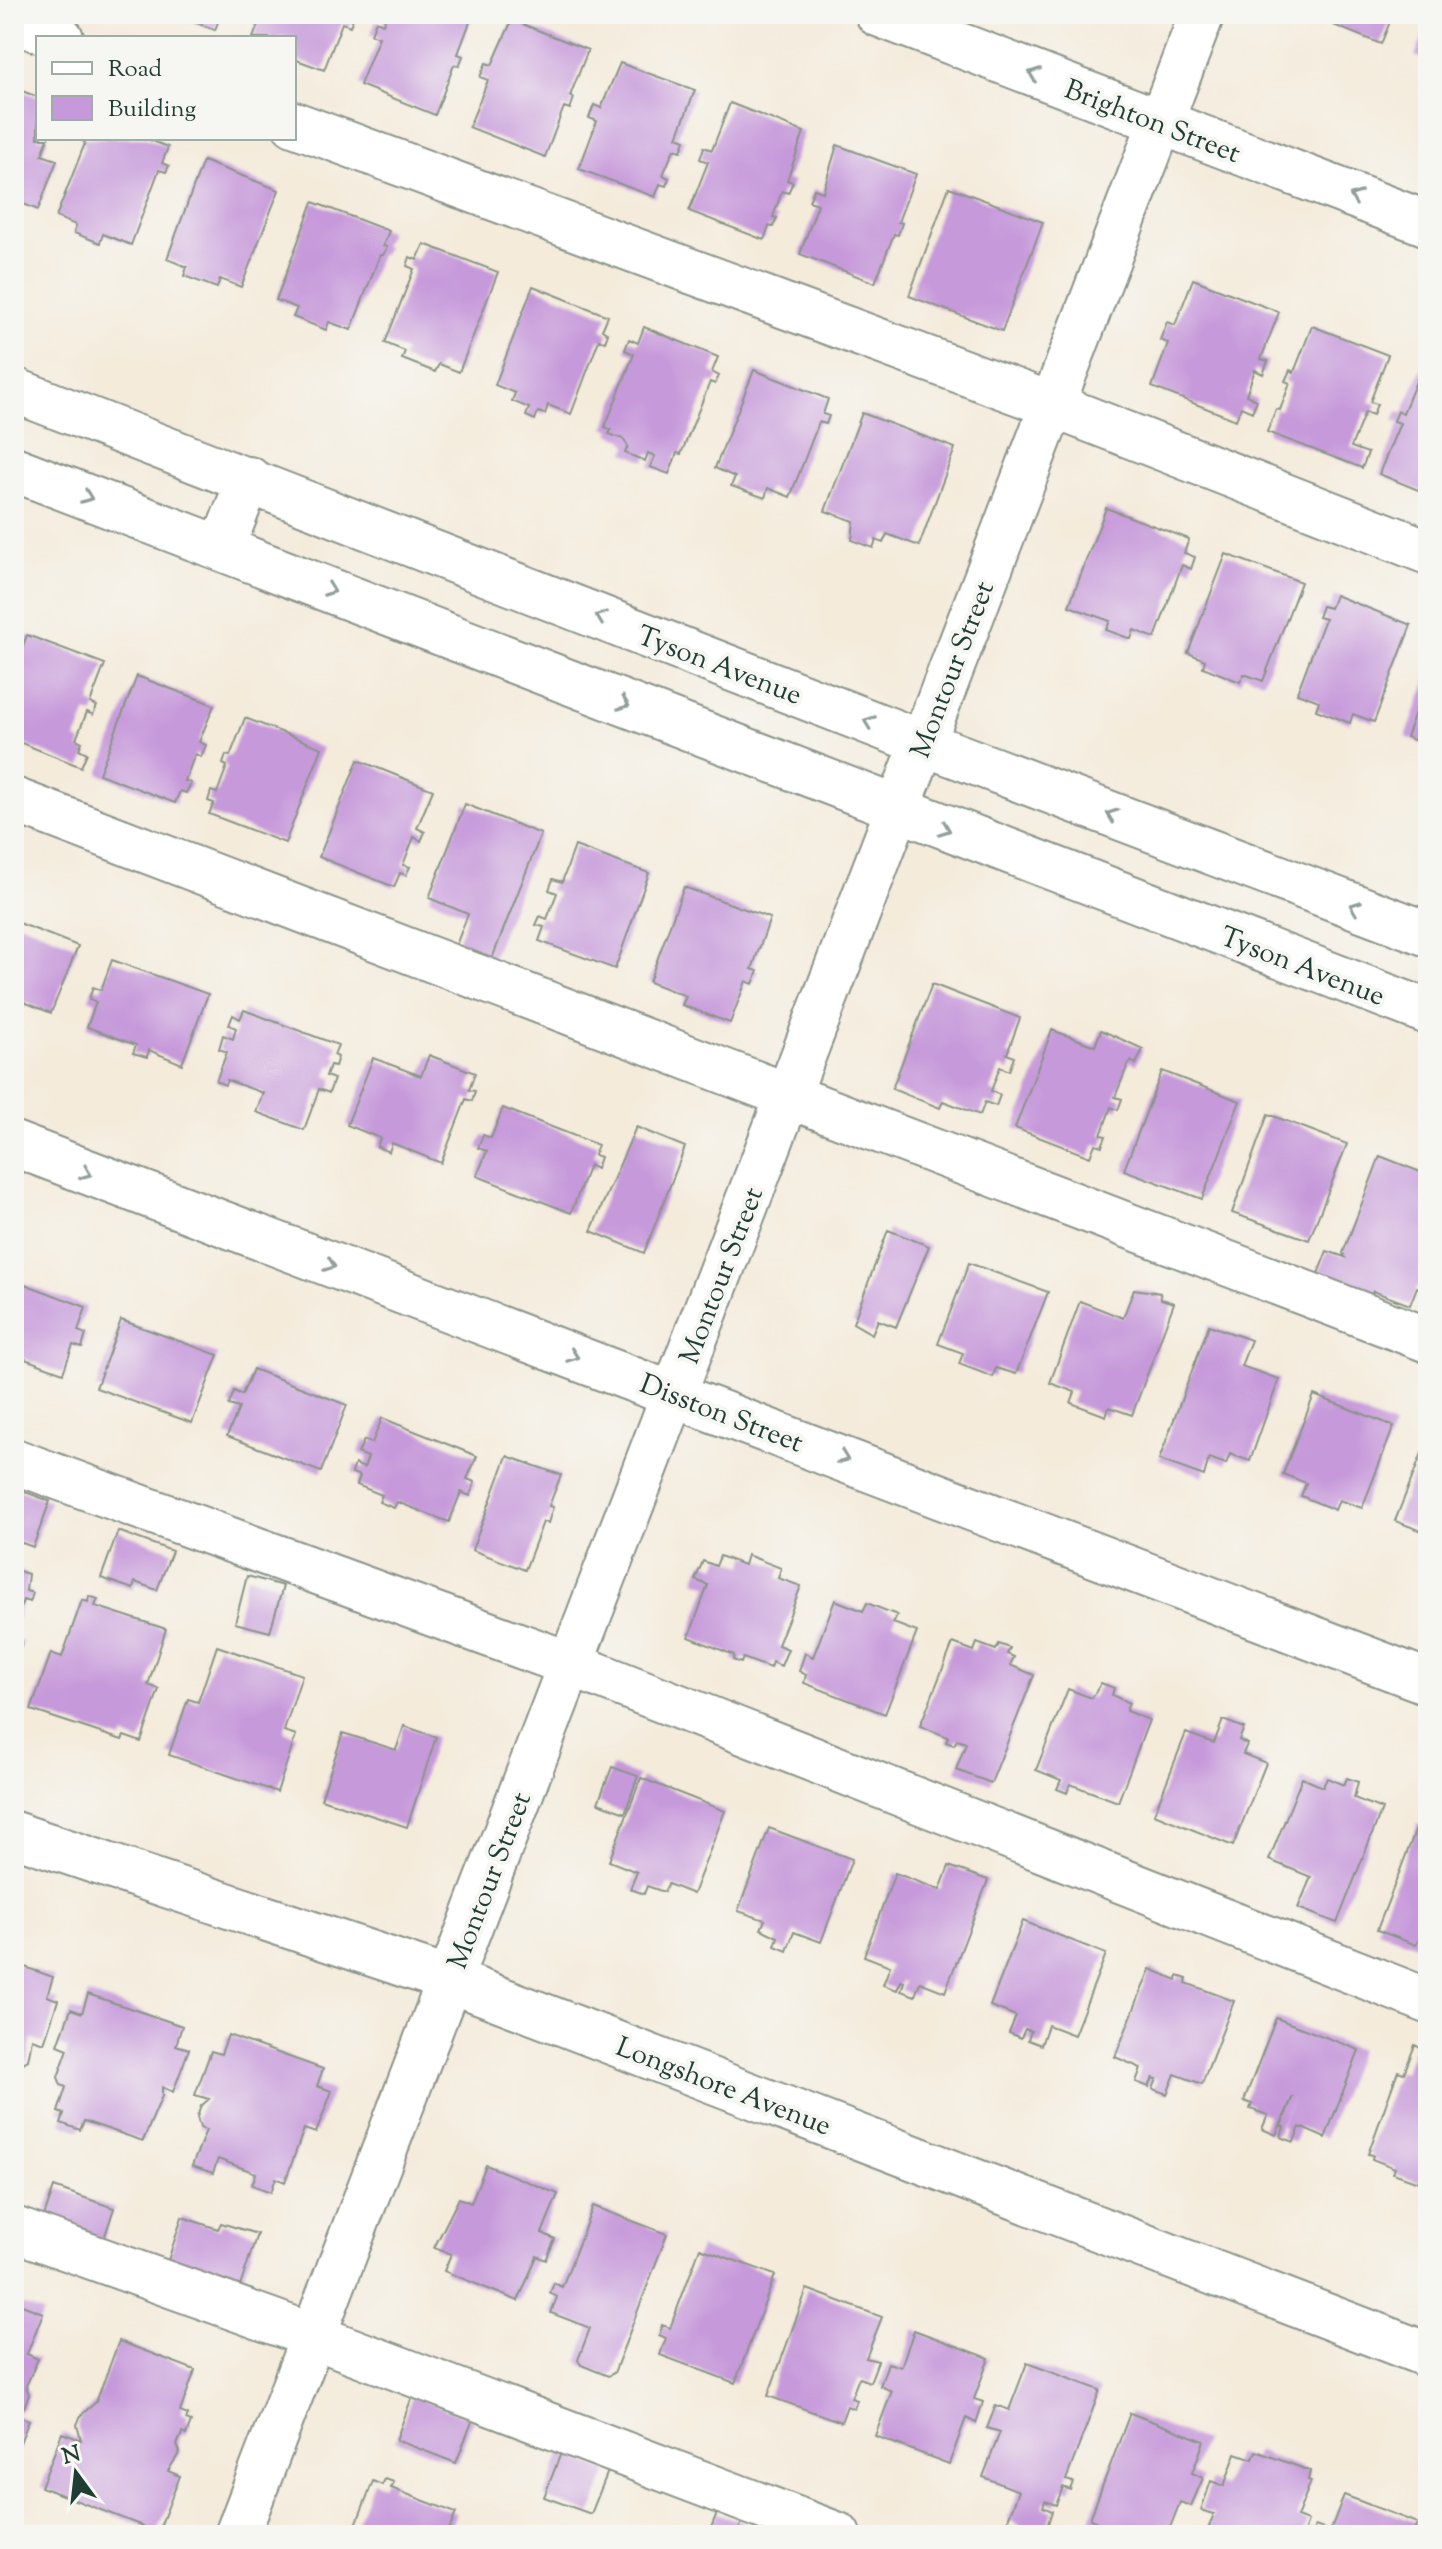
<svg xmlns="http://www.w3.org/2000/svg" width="1442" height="2549" font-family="'Sorts Mill Goudy',serif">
<rect width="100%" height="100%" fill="#f6f6f2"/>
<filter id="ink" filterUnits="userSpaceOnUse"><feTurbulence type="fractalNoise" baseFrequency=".0125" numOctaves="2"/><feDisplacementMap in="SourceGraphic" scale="16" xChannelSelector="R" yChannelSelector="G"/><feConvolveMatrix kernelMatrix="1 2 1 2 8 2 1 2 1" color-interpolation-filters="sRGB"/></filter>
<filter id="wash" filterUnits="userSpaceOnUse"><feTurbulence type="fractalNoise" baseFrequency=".006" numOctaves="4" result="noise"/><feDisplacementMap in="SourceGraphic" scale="32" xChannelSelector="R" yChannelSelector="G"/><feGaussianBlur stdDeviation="1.8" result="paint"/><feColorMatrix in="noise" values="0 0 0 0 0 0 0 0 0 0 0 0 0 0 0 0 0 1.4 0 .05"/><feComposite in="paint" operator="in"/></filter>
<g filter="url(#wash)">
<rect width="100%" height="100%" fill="#f4ebdb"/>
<g id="blocks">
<path fill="#c699da" d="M173,14h48l-6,16z
M262,14h93l-5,12 -8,-3 -18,47 -30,-11v-21h-41z
M387,14h86l-15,40 5,2 -4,10 -5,-1 -19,50 -75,-30 19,-48 -8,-3 5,-13 7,3z
M1306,14h87l-12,30z
M512,20l76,30 -18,46 4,2 -4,11 -6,-2 -19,50 -76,-30 19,-47 -8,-3 6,-14 6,2z
M1428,24v37l-13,-5z
M620,63l75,27 -18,47 8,3 -4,11 -7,-2 -11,26 6,3 -3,8 -6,-2 -5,13 -76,-28 18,-48 -8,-3 5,-13 7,3z
M14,88l24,9v41h10l-6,17 15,5 -19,50 -24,-10z
M730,103l74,29 -17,48 6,2 -5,11 -6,-2 -9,26 4,1 -4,9 -4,-1 -5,14 -75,-29 19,-49 -8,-3 4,-12 8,3z
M79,138h66l23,9 -6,16 7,3 -3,6 -7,-2 -28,75 -28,-11 -3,9 -26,-10 2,-8 -20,-8 29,-74z
M837,145l79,29 -18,48 4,1 -4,12 -4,-1 -19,49 -75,-29 18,-50 -9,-3 5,-12 9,3z
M203,161l76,29 -38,97 -21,-8 -3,9 -33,-12 3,-9 -20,-8z
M949,187l94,35 -41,109 -93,-35z
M313,202l76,29 -6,15 4,1 -4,8h-3l-29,75 -22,-8 -3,8 -33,-13 4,-9 -21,-8z
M424,244l74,28 -39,100 -20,-8 -4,8 -15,-6 -18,-7 3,-8 -20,-8 29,-74 -7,-3 3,-9 7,3z
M1193,279l86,33 -18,47 7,2 -5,13 -8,-4 -9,25 11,5 -5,12 -11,-5 -5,13 -84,-33 16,-44 -8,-3 7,-18 8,3z
M533,286l75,30 -6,14 6,4 -3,8 -6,-2 -28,74 -23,-9 -3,9 -7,-2 -3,8 -9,-4 3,-8 -17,-7 3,-8 -20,-8z
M1312,326l76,29 -18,47 7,2 -4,11 -8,-3 -14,35 17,6 -6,15 -95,-36 9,-23 4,1 10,-27 -5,-2 5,-11 4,2z
M644,327l74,30 -6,15 7,4 -4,8 -5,-2 -29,72 -4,-1 -8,21 -19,-7 5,-11 -7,-3 -3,8 -20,-8 3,-7 -5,-7 -14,-5 2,-4 -6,-3 29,-73 -9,-4 4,-11 9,4z
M1422,367l6,2v125l-49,-20 21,-51 -6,-2 4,-10 5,2z
M754,370l74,29 -5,15 6,2 -3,8 -7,-2 -29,75 -22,-9 -3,10 -34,-12 4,-9 -20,-9z
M862,413l93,35 -36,98 -32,-12 -4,9 -7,-3 -3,8 -21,-8 2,-19 -29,-10z
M1106,508l83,31 -5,14 11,4 -4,12 -9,-4 -27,73 -21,-8 -3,9 -25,-9 4,-9 -41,-15z
M1226,554l75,28 -38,99 -19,-7 -4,8 -37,-15 2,-7 -17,-7z
M1335,595l76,30 -37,97 -21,-8 -3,9 -34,-13 3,-9 -22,-8 28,-74 -7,-2 4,-11 8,2z
M27,635l78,29 -15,39 7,3 -4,9 -6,-3 -11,27 6,3 -3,7 8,4 -6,14 -67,-27v-71z
M137,676l77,29 -15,37 7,3 -5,12 -6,-3 -10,27 6,2 -5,10 -6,-2 -5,12 -76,-29z
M1428,677v76l-4,-1 2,-7 -20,-8z
M245,718l77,30 -37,95 -76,-29 5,-11 -6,-2 3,-10 6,2 10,-27 -4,-2 3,-9 4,1z
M358,760l75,30 -16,38 8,4 -4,9 -7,-4 -11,28 7,2 -4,8 -6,-2 -6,14 -75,-30z
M465,804l76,30 -50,127 -36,-13 13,-34 -39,-16z
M575,846l74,27 -34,96 -76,-28 5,-14 -8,-2 4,-9 7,3 10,-26 -8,-3 4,-11 9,3z
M684,887l86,31 -18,51 6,2 -5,13 -7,-3 -16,42 -48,-18 4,-9 -37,-14z
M14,921l64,25 -27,67 -32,-13 -5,12z
M112,960l96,34 -26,70 -33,-14 -2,7 -14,-4 3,-8 -49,-18 9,-25 -7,-3 4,-12 8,3z
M932,984l88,34 -13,36 7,3 -5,14 -9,-4 -9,24 9,4 -4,11 -11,-4 -5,13 -37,-14 -3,7 -48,-19z
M244,1010l94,35 -4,10 4,2 -3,9 -5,-1 -4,11 8,3 -5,14 -10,-4 -15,41 -48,-18 7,-19 -36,-13 -2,5 -9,-4 11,-29 -8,-3 4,-14 10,4 3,-11 -7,-3 4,-10 7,4z
M1052,1030l43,16 6,-16 42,19 -7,15 -5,-3 -4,6 -12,30 7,2 -4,11 -7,-3 -10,28 5,1 -4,10 -7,-2 -5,13 -75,-29z
M429,1055l46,18 -6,17 6,1 -3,10 -6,-2 -25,64 -49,-20 -3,9 -12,-5 3,-9 -33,-13 26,-67 48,18z
M1162,1071l78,30 -38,98 -78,-29z
M503,1108l95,37 -4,10 6,2 -4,12 -7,-4 -18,48 -94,-37 10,-25 -9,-3 5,-13 8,3z
M1268,1114l79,30 -38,96 -77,-27z
M636,1127l49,20 -41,106 -53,-22z
M1380,1156l48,19v85l-5,13 5,2v11l-2,5 -9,-4 -7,18 -37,-14 -6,15 -54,-20 14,-35 18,6 -2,-4z
M888,1230l41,16 -33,81 -18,-7 -6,14 -19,-11z
M969,1263l79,29 -32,82 -20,-6 -3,9 -34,-13 4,-11 -25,-9z
M14,1280l72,27 -8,24 8,3 -4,14 -9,-3 -10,28 -49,-18z
M1134,1289l26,4 1,6 13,4 -42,112 -23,-8 -3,9 -35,-13 4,-11 -25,-9 30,-82 43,17z
M121,1320l97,35 -26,68 -96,-35z
M1209,1325l42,15 -10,26 38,13 -29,82 -20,-7 -4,10 -17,-6 -5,18 -45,-16z
M253,1369l94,36 -26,67 -94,-36 12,-28 -10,-3 5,-14 8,4z
M1314,1395l80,31 -32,82 -23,-8 -4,10 -34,-14 5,-13 -23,-9z
M382,1418l95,38 -10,23 8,3 -5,14 -9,-4 -12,30 -52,-20 -3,6 -15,-6 3,-7 -25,-10 3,-9 -8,-3 3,-9 9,4 4,-11 -10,-4 6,-13 8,3z
M1428,1438v107l-7,-2 4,-11 -30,-11z
M507,1456l54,19 -12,31 4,1 -5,16 -5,-1 -18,48 -53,-20z
M14,1488l36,13 -17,46 -19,-7z
M118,1531l54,20 -15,39 -22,-8 -2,7 -32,-11z
M747,1555l34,13 -3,10 23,8 -23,59 10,4 -7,17 -9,-4 -2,6 -27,-10 -2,5 -8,-3 1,-5 -45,-18 19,-52 -13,-5 8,-19 13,5 4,-10 24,9z
M19,1571l9,3 -2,17 7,2 -3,9 -7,-2 -8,26 -1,-47z
M247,1576l36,10 -13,46 -35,-9z
M89,1596l9,3 -3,7 71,23 -18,56 11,4 -18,53 -17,-6 -2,4 -91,-30 20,-57 11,4 20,-57 6,2z
M835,1600l28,11 4,-8 30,12 -4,8 24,9 -32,82 -81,-31 2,-8 -7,-4 6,-18 8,4z
M14,1640l8,2 -7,23h-1z
M953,1643l21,8 3,-8 19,7 3,-6 11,4 -3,6 7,3 -4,8 24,10 -43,108 -35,-13 10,-27 -9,-3 -3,5 -8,-3 2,-5 -28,-11z
M217,1646l85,29 -18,56 12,4 -19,57 -108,-37 19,-56 10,3z
M1101,1683l13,5 -2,7 17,8 -3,8 23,9 -31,82 -48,-18 -3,9 -10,-4 4,-9 -25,-10 32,-81 24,9z
M1223,1720l21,8 -5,12 8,4 -4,10 23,9 -33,83 -79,-32 32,-81 28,10z
M404,1726l32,11 -29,90 -86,-28 22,-66 53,17z
M612,1767l26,9 -13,37 -27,-10z
M641,1778l84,33 -32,83 -25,-10 -4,8 -17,-6 -3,8 -14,-5 7,-17 -28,-11z
M1302,1778l21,9 4,-9 17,7 3,-7 11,4 -4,16 28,11 -45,114 -39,-15 13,-31 -42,-17z
M1418,1824l10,3v94l-12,24 -39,-15z
M769,1828l83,31 -31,83 -27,-10 -7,19 -12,-5 3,-9 -17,-8 4,-9 -27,-9z
M949,1866l39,14 -43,112 -25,-10 -5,14 -14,-5 3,-9 -3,-1 -4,9 -14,-5 7,-19 -26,-10 31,-83 45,17z
M1023,1921l83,33 -32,81 -26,-10 -7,20 -13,-5 3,-9 -6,-2 -4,9 -12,-5 7,-17 -26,-10z
M14,1963l39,14 -6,19 11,4 -14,43 -12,-4 -4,21 -5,3 -7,23 5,1 -6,21z
M1150,1969l27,11 1,-4 9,3 -1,4 48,18 -32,83 -27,-10 -8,20 -14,-5 4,-10 -4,-1 -4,9 -13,-5 5,-14 -26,-11z
M88,1994l94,32 -6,19 13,4 -16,43 -11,-5v9l-19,45 -59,-20 -4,9 -19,-7 3,-9 -6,-2 8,-25 -5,-2 -3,-8 10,-28 -10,-4 13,-36 11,4z
M1276,2018l83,32 -34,88 -25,-11 -6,15 -13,-5 3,-10 -3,-1 12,-30 -17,39 -14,-6 6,-14 -18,-6 2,-5 -8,-3z
M228,2035l95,34 -6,17 15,5 -16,42 -12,-4 -19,53 -9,-4 -5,14 -19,-7 4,-12 -38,-14 -5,14 -21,-7 14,-36 -6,-2 -3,-11 4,-11 8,-7 -14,-4 16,-44 10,3z
M1415,2045l7,4 6,-3v130l-4,8 -31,-11 2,-5 -23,-9 1,-4 -5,-1 30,-83 6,2z
M486,2165l72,29 -16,39 13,6 -9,21 -9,-4 -19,45 -74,-30 7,-17 -17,-6 25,-50 12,5z
M54,2187l60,21 -14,43 -61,-20z
M593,2206l74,28 -53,139 -6,3 -27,-11 -3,-5 12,-32 -39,-15 6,-16 -7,-4 4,-10 8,4z
M182,2217l36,12 3,-6 36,11 -22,68 -73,-23z
M700,2248l75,27 -40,108 -75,-28 6,-17 -7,-3 3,-10 8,3z
M807,2289l75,28 -16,41 12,3 -8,21 -11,-4 -8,20 6,2 -3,9 -7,-3 -6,16 -73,-26z
M14,2302l29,11 -16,41 11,5 -12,27 3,9 -5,12 -9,8 14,5 -15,38z
M914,2330l75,28 -15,41 9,3 -7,21 -10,-5 -17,46 -74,-28 17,-45 -12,-5 8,-23 13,4z
M119,2341l76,29 -15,42 8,3 -2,5 5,2 -5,13 -4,-2 -5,12 3,7 -12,19 12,5 -22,56 -117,-45 21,-54 19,7 -4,-15 4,-10 15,-13z
M1027,2363l73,27 -34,90 7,2 -3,8 -7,-3 -7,18 -11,-4 -2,6 9,4 -7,22 -19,-3 -18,-11 11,-28 -36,-14 17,-45 -13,-4 9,-23 13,5z
M412,2397l61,22 -17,44 -60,-23z
M1130,2413l74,28 -12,32 11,5 -12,28 -11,-4 -13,33h-40l-37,-16z
M1256,2451l54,20 -2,9 3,1 -14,36 11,4 -5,14h-107l2,-6 9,3 7,-18 -13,-4 10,-29 13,5 12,-33 17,6z
M561,2453l47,18 -17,43 -47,-17z
M385,2479l9,3 -3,6 65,25 -9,22h-95l21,-54 9,4z
M1344,2495l73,28 -4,12h-101l3,-9 15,5z
M717,2513l25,9 -5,13h-29z"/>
</g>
</g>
<g filter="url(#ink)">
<use href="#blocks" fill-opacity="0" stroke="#8a9488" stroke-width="2"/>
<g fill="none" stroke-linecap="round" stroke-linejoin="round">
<defs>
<path id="minor" d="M878,14l550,210
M14,21l47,17
M294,124l758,281 376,147
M14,390l909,353 505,191
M14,469l1414,543
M222,548l27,-69
M14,800l1414,540
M14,1144l1414,538
M14,1461l556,203 858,337
M14,1834l436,146 978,375
M14,2229l299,107 525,199
M237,2535l965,-2521"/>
</defs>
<use href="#minor" stroke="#8a9488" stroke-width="48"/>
<use href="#minor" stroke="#fff" stroke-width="44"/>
</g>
<defs><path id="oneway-chevron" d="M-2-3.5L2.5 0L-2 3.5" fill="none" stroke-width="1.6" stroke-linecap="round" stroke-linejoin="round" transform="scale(2)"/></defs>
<g stroke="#8f9e9a">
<use href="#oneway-chevron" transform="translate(1034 74) rotate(-159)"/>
<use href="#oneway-chevron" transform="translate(1355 197) rotate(-159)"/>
<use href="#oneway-chevron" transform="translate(87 497) rotate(21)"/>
<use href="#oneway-chevron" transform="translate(330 590) rotate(21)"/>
<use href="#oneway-chevron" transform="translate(601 617) rotate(-159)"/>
<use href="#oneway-chevron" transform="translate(624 704) rotate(21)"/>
<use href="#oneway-chevron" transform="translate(869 722) rotate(-159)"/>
<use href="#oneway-chevron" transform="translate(1112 815) rotate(-159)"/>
<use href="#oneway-chevron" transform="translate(945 829) rotate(21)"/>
<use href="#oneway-chevron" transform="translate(1355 907) rotate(-159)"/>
<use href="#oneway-chevron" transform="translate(86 1173) rotate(22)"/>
<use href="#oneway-chevron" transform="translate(330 1265) rotate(20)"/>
<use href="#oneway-chevron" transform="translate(573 1356) rotate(20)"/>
<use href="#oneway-chevron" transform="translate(843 1458) rotate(21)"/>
</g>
</g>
<g text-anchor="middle" stroke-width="8" stroke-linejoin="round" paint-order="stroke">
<g font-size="28" fill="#1f3d34" stroke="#f6f6f2">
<text transform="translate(1153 120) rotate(21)" y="10">Brighton Street</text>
<text transform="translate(720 664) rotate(21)" y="10">Tyson Avenue</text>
<text transform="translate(951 669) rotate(-69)" y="10">Montour Street</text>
<text transform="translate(1303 965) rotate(21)" y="10">Tyson Avenue</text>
<text transform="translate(720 1275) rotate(-69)" y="10">Montour Street</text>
<text transform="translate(722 1412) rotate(21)" y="10">Disston Street</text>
<text transform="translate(488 1880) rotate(-69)" y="10">Montour Street</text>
<text transform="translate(724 2085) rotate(21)" y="10">Longshore Avenue</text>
</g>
</g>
<rect width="1442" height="2549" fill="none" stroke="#f6f6f2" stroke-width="48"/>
<rect x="36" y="36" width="260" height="104" fill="#f6f6f2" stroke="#a0aca6" stroke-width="2"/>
<rect x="52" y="62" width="40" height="12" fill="#ffffff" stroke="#a0aca6" stroke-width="2"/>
<text x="108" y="76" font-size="24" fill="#1f3d34">Road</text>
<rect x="52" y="96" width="40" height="24" fill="#c699da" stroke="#a0aca6" stroke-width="2"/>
<text x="108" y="116" font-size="24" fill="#1f3d34">Building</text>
<g transform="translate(76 2473) rotate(345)" stroke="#f6f6f2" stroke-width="6" paint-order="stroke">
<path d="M0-6L14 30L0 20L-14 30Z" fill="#1f3d34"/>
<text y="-12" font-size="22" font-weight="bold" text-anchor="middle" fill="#1f3d34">N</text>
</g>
</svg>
